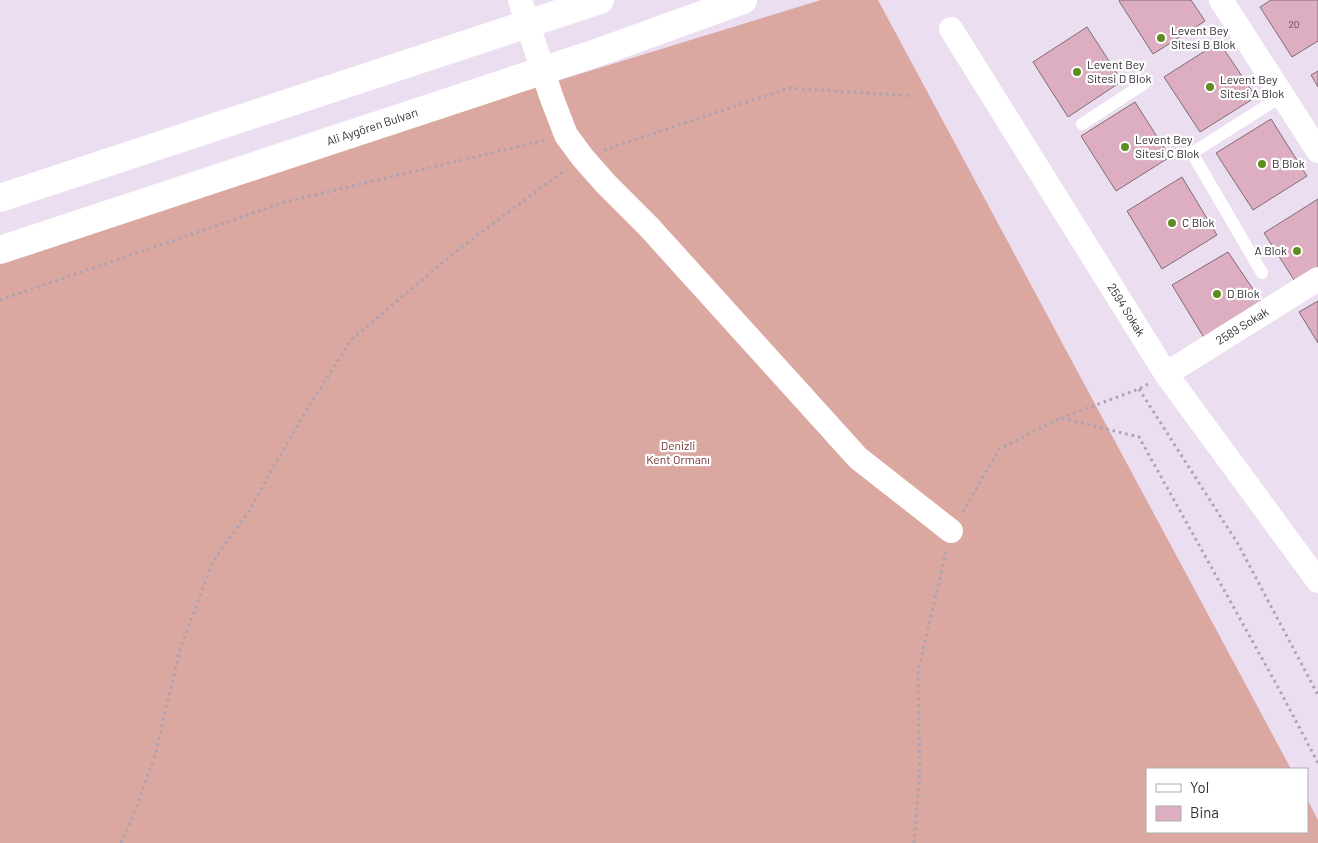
<svg xmlns="http://www.w3.org/2000/svg" width="1318" height="843" font-family="Barlow,sans-serif">
<rect width="100%" height="100%" fill="#ecdef1"/>
<path fill="#daa7a1" d="M821,0h57l413,769h-144v63h160v-33l11,21v23h-1318v-591z"/>
<path fill="#ddaec1" stroke="#806b74" d="M1120,0h71l14,21 -52,33 -34,-53z
M1271,0h47v41l-26,16 -32,-50z
M1087,27l35,54 -54,36 -35,-55z
M1219,42l37,55 -56,35 -36,-55z
M1318,71v16l-7,-12z
M1135,102l35,55 -54,34 -35,-55z
M1271,119l36,57 -54,34 -37,-57z
M1182,177l35,58 -55,34 -35,-58z
M1318,199v70l-22,14 -32,-50z
M1228,252l35,52 -57,37 -34,-56z
M1318,301v42l-19,-31z"/>
<g fill="none" stroke-linecap="round" stroke-linejoin="round">
<path stroke="#ada2b1" stroke-width="3" stroke-dasharray="2.5 4" stroke-linecap="butt" d="M604,150l185,-62 122,8
M0,300l285,-98 261,-62
M1139,389l99,155 80,151
M1061,418l78,-29 9,-5
M963,512l36,-63 62,-31 78,19 140,252 39,74
M121,843l10,-22 24,-65 25,-107 33,-88 37,-51 21,-39 41,-70 40,-62 107,-90 106,-79
M914,843l6,-75 -2,-96 28,-120"/>
<path stroke="#fff" stroke-width="12" d="M1082,124l63,-41
M1262,273l-70,-120 90,-57"/>
<g stroke="#fff" stroke-width="24">
<path d="M520,0l31,96 15,39 17,23 23,26 43,43 209,231 93,73"/>
<path d="M1221,0l97,151"/>
<path id="s1" d="M951,29l215,345 152,207"/>
<path id="s2" d="M1166,374l152,-95"/>
</g>
<g stroke="#fff" stroke-width="28">
<path d="M0,198l600,-198"/>
<path id="s3" d="M0,250l602,-199 141,-51"/>
</g>
</g>
<g fill="#5f8c1e" stroke="#fff" stroke-width="2">
<circle cx="1161" cy="38" r="5"/>
<circle cx="1077" cy="72" r="5"/>
<circle cx="1210" cy="87" r="5"/>
<circle cx="1125" cy="147" r="5"/>
<circle cx="1262" cy="164" r="5"/>
<circle cx="1172" cy="223" r="5"/>
<circle cx="1297" cy="251" r="5"/>
<circle cx="1217" cy="294" r="5"/>
</g>
<g text-anchor="middle" stroke-width="4.5" stroke-linejoin="round" paint-order="stroke">
<g font-size="10" fill="#5d4d57">
<text x="1294" y="28">20</text>
</g>
<g font-size="12" fill="#322d34" stroke="#fff" text-anchor="start">
<text x="1171" y="35">Levent Bey<tspan x="1171" dy="14">Sitesi B Blok</tspan></text>
<text x="1087" y="69">Levent Bey<tspan x="1087" dy="14">Sitesi D Blok</tspan></text>
<text x="1220" y="84">Levent Bey<tspan x="1220" dy="14">Sitesi A Blok</tspan></text>
<text x="1135" y="144">Levent Bey<tspan x="1135" dy="14">Sitesi C Blok</tspan></text>
<text x="1272" y="168">B Blok</text>
<text x="1182" y="227">C Blok</text>
<text x="1287" y="255" text-anchor="end">A Blok</text>
<text x="1227" y="298">D Blok</text>
</g>
<g font-size="12" fill="#322d34" stroke="#fff">
<text dy="4" stroke="none"><textPath href="#s3" startOffset="392">Ali Aygören Bulvarı</textPath></text>
<text dy="4" stroke="none"><textPath href="#s1" startOffset="331">2594 Sokak</textPath></text>
<text dy="4" stroke="none"><textPath href="#s2" startOffset="90">2589 Sokak</textPath></text>
</g>
<g font-size="12" fill="#753530" stroke="#fff">
<text x="678" y="450">Denizli<tspan x="678" dy="14">Kent Ormanı</tspan></text>
</g>
</g>
<rect x="1146" y="768" width="162" height="65" fill="#ffffff" stroke="#adabae"/>
<rect x="1156" y="784" width="25" height="8" fill="#ffffff" stroke="#adabae"/>
<text x="1190" y="793" font-size="15" fill="#322d34">Yol</text>
<rect x="1156" y="806" width="25" height="15" fill="#ddaec1" stroke="#adabae"/>
<text x="1190" y="818" font-size="15" fill="#322d34">Bina</text>
</svg>
